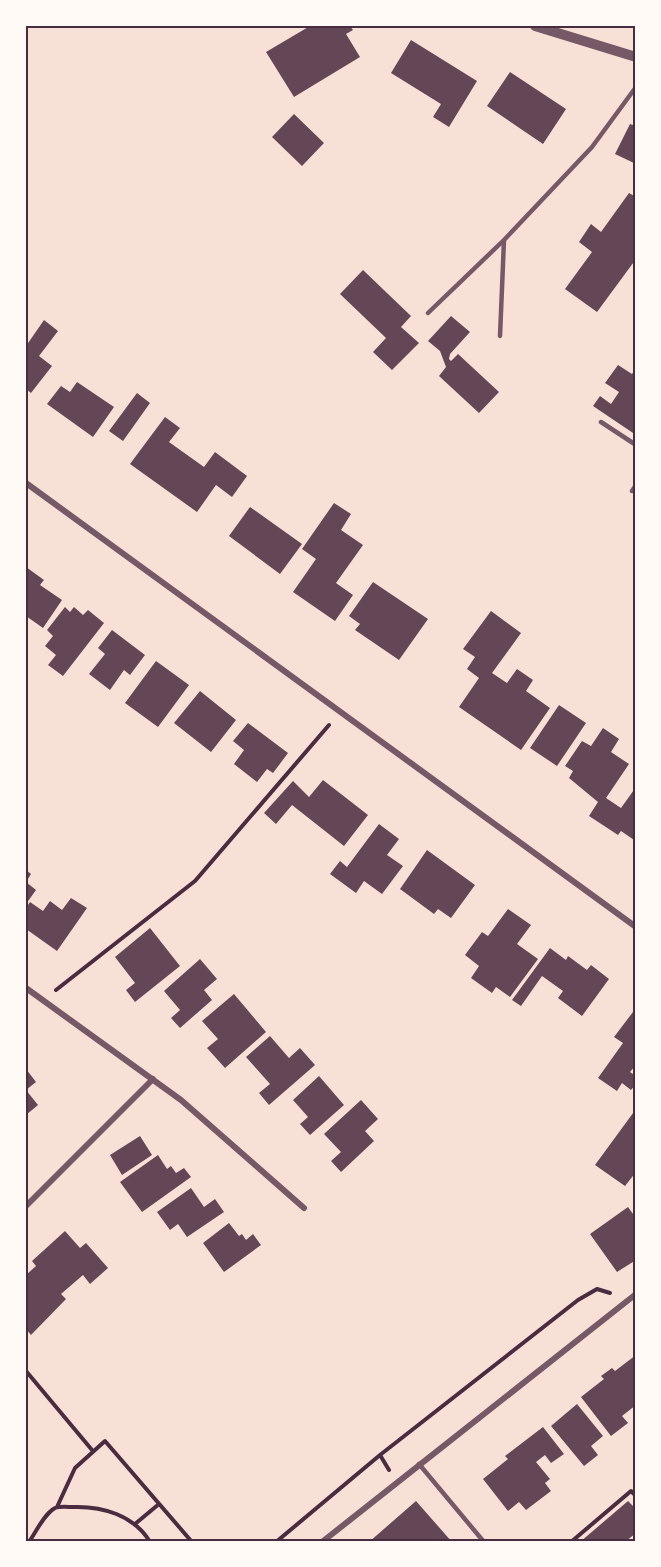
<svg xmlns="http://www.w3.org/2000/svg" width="661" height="1567" font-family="Lato,sans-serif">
<rect width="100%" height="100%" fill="#f7e1d7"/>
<path fill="#644757" d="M310,26h40l3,4 -7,4 14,23 -66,40 -28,-45z
M411,40l66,41 -28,46 -16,-10 8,-13 -50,-31z
M510,72l56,37 -23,35 -56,-38z
M294,114l30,29 -22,23 -30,-29z
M630,124l6,2v38l-21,-10z
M629,193l7,4v62l-39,53 -32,-23 27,-37 -13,-10 12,-18 10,8z
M363,270l48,46 -10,11 18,16 -27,27 -19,-18 13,-14 -46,-44z
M451,316l19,16 -20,22 -1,5 2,2 7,-7 41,38 -20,21 -40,-37 7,-9 -6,-16 -12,-10z
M44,320l14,11 -19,25 13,10 -21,27 -5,-4v-43z
M618,365l14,9 4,-6v67l-43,-29 7,-10 11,8 8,-12 -14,-9z
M77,382l37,25 -21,30 -46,-33 14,-18 9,6z
M137,393l13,10 -27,38 -14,-10z
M165,417l15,11 -11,14 35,25 11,-15 32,24 -15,21 -16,-12 -19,27 -67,-48z
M334,503l17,11 -10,16 22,15 -27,38 17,12 -18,26 -42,-29 23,-33 -14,-10z
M250,507l52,37 -22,30 -51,-38z
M26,567l18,13 -4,5 22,15 -19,28 -17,-12z
M373,582l55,37 -29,41 -44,-30 5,-6 -11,-8z
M65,607l5,5 4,-5 9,8 5,-5 16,13 -41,53 -15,-11 8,-10 -11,-9 8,-10 -6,-6z
M491,611l30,22 -29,40 15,10 10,-14 16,11 -7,11 24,17 -29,42 -62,-43 20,-29 -12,-9 8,-12 -12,-8z
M112,630l33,25 -15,20 -6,-5 -14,20 -21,-16 16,-20 -7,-6z
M156,661l33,24 -31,42 -33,-24z
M200,691l36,29 -25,32 -37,-29z
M559,705l27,18 -29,43 -27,-18z
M248,723l40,30 -15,20 -6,-4 -10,13 -23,-18 10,-14 -11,-9z
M603,728l16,11 -8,13 18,12 -23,34 15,10 15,-21 -2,53 -13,-9 -3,4 -29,-19 9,-14 -29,-24 4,-7 -8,-5 17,-25 9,5z
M323,780l45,35 -24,31 -52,-41 -16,19 -12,-11 29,-32 16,16z
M379,824l20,15 -12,16 16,11 -21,28 -18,-13 -8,12 -26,-19 10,-13 7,6z
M427,850l48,35 -24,33 -13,-9 -4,5 -34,-25z
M26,870l5,4 -5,8 10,8 -10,14z
M71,898l16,10 -30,43 -31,-22v-21l4,-6 13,9 7,-10 12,9z
M508,909l23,16 -14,19 21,15 -28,38 -14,-10 -4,6 -21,-15 8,-12 -14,-11 17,-23 6,4z
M150,928l30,38 -45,36 -9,-12 9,-7 -20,-26z
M550,948l16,12 2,-4 19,14 4,-5 18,14 -27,37 -24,-18 5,-7 -21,-15 -21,30 -9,-6z
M200,959l17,20 -13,11 8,10 -32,28 -9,-10 9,-8 -16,-19z
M234,994l32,38 -41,36 -18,-20 11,-9 -16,-18z
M636,1008v57l-6,7 6,4v8l-5,6 -9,-7 -5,8 -19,-13 25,-35 -9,-6z
M270,1036l19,22 11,-10 15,17 -46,40 -10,-12 11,-9 -24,-27z
M26,1069l10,13 -10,8 12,15 -12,10z
M319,1076l25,29 -34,30 -10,-11 8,-7 -15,-17z
M361,1100l17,19 -13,12 9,10 -33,31 -10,-11 10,-9 -17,-18z
M636,1109v63l-11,14 -30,-21z
M140,1136l12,19 -30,20 -12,-20z
M158,1155l9,14 4,-3 5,7 8,-5 7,9 -49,35 -22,-30z
M191,1188l13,19 11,-8 9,13 -37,25 -9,-13 -8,6 -13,-18z
M628,1207l8,11v42l-19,12 -27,-38z
M229,1223l10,13 3,-2 4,6 7,-6 8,11 -37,27 -21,-29z
M65,1231l15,17 6,-5 22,25 -18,16 -7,-9 -22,19 5,5 -35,36 -5,-6v-54l10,-9 -4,-5z
M636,1355v50l-14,11 6,7 -17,13 -30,-39 23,-18 -3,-3 11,-8 3,3z
M577,1404l26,32 -12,10 7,9 -14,11 -33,-40z
M543,1427l21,27 -13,9 -6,-8 -9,7 14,17 -5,4 6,8 -25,19 -7,-8 -11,9 -25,-32 25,-20 -3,-3z
M416,1501l36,41h-83z
M628,1501l8,8v24l-11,9h-45z"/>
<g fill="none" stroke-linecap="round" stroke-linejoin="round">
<path stroke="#4a2c40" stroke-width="4" d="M56,990l139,-109 134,-156
M26,1371l66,79
M380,1455l9,15
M57,1507l18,-39 30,-27 87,101
M135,1524l24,-20
M29,1542c7,-10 15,-28 26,-34 5,-2 12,-1 18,-1 29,-1 61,8 77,35
M276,1542l104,-87 198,-155 19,-11 13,4
M571,1542l60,-51 5,5"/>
<path stroke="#755966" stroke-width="4.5" d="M428,313l76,-73
M500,336l4,-96 88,-93 44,-60
M601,422l35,23
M632,491l4,-6
M419,1464l65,78"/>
<path stroke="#755966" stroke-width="6" d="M26,483l610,444
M26,988l155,112 123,108
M26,1206l127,-127
M322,1542l314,-248"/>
<path stroke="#755966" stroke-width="10" d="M535,26l101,31"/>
</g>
<rect width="661" height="1567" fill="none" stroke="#fffaf5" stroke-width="54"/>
<rect x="27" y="27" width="607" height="1513" fill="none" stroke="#4a2c40" stroke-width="2"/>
</svg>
